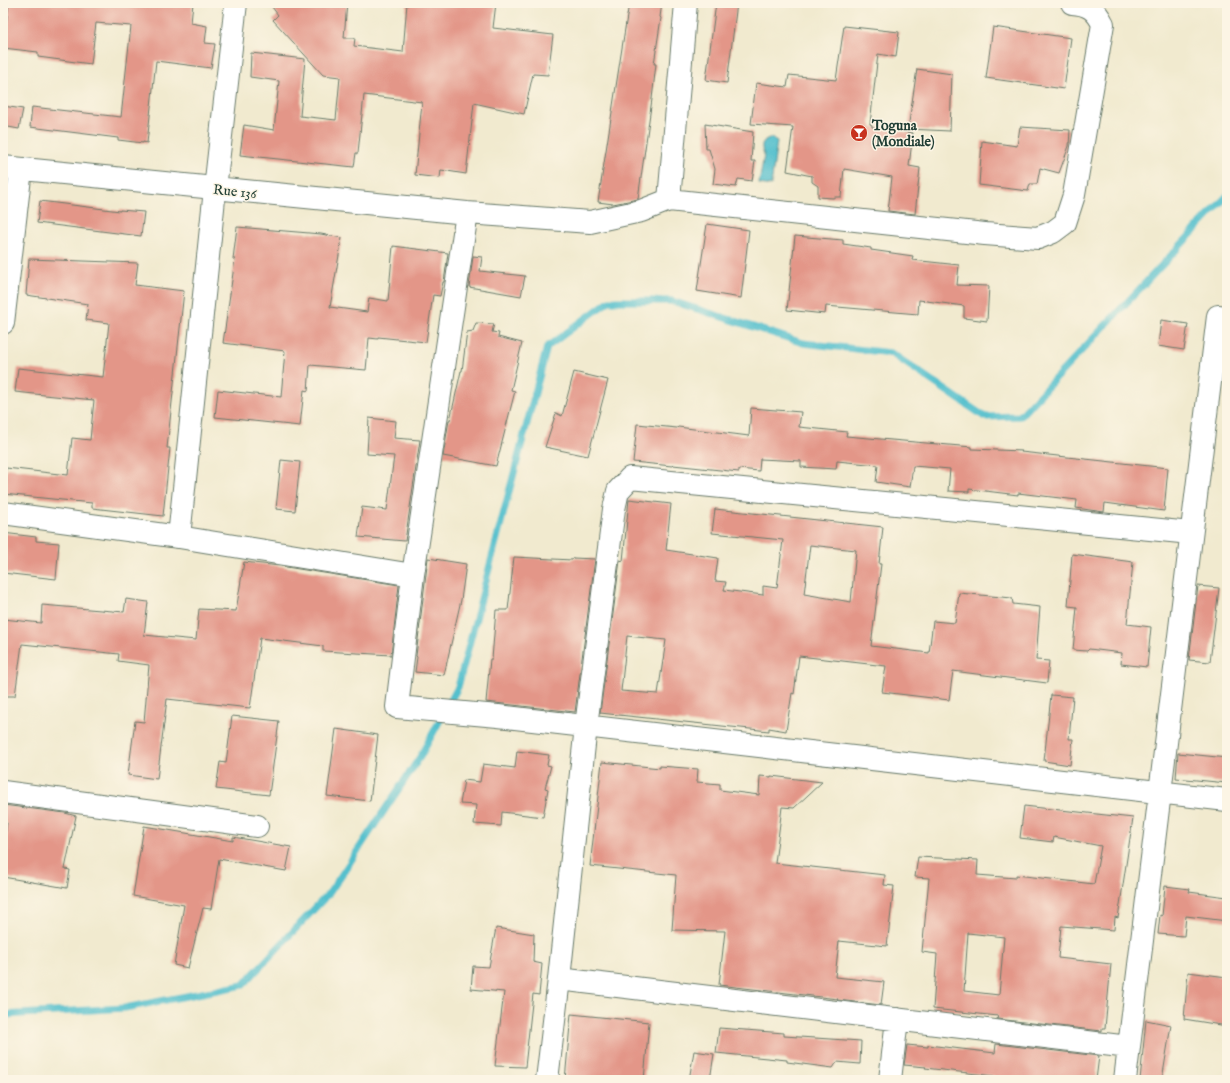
<svg xmlns="http://www.w3.org/2000/svg" width="1230" height="1083" font-family="'IM FELL English',serif">
<rect width="100%" height="100%" fill="#fcf5e5"/>
<filter id="ink" filterUnits="userSpaceOnUse"><feTurbulence type="fractalNoise" baseFrequency=".025" numOctaves="2"/><feDisplacementMap in="SourceGraphic" scale="8" xChannelSelector="R" yChannelSelector="G"/><feConvolveMatrix kernelMatrix="1 2 1 2 8 2 1 2 1" color-interpolation-filters="sRGB"/></filter>
<filter id="wash" filterUnits="userSpaceOnUse"><feTurbulence type="fractalNoise" baseFrequency=".012" numOctaves="4" result="noise"/><feDisplacementMap in="SourceGraphic" scale="16" xChannelSelector="R" yChannelSelector="G"/><feGaussianBlur stdDeviation="0.9" result="paint"/><feColorMatrix in="noise" values="0 0 0 0 0 0 0 0 0 0 0 0 0 0 0 0 0 1.4 0 .05"/><feComposite in="paint" operator="in"/></filter>
<g filter="url(#wash)">
<rect width="100%" height="100%" fill="#f1eacf"/>
<path fill="#54c0cd" stroke="#3a7e80" d="M769,138h3l5,3 -6,45 -12,-2 5,-29 -2,-6v-5l3,-4z"/>
<g fill="none" stroke-linecap="round" stroke-linejoin="round">
<path stroke="#54c0cd" stroke-width="7" d="M3,1015l122,-7 118,-23 87,-93 90,-135 38,-70 89,-340 62,-46h63l131,42 88,10 94,64 35,-1 207,-220"/>
</g>
<g id="blocks">
<path fill="#e39688" fill-rule="evenodd" d="M9,3h184l-2,20 16,3 -2,17 10,1 -4,24 -55,-7 -9,82 -4,-1v1l-25,-3v-2l-88,-11 2,-20 89,10 10,-91 -35,-3 -5,41 -53,-7v-5l-35,-4z
M269,3h78l-3,35h11l-1,8 49,6 4,-49h89l-3,25 60,7 -5,40 -15,-1 -9,40 -50,-11 -8,71 -25,-4 -1,8 -25,-3 7,-73 -58,-7 -6,58h-2l-2,14 -114,-12 4,-30 30,5 5,-49 -29,-4 1,-24 54,6 -5,57 36,4 4,-43 -17,-2 -50,-55 5,-5z
M629,3h33l-2,14 1,1 -7,46h2l-4,35 -14,100 -25,5 -15,-2z
M716,3h21l-10,80 -21,-3z
M844,26l55,6 -3,25 -18,-3 -8,70 2,1v2l41,6 -4,33 11,2 -5,46 -27,-3 4,-34 -48,-8 -3,28h-6l-2,1 -15,-1v-11l-6,-4v-6l-25,-5 6,-44 -42,-3 5,-41 31,4 2,-12 47,5z
M993,27l78,11 -7,51 -78,-11z
M917,69l35,5 -2,57 -42,-2z
M3,106l20,3 -4,20 -16,-3z
M705,124l48,8 -2,29h4l-3,20 -14,-2 -2,8 -23,-3 2,-15 -6,-20h-3z
M1020,127l50,3 -1,16 -10,27 -19,-5 -3,16h-7l-2,7 -49,-6 3,-44 35,5z
M40,201l80,10v-1l24,2 -3,24 -104,-13z
M707,224l42,6 -8,68 -44,-7z
M237,227l84,7 21,4 -12,69 37,5 2,-14 19,3 5,-55 55,7 -4,29h-1l-3,14 -7,-1 -7,47 -48,-5v2l-9,-1 -3,32 -56,-5 -2,26 -4,-1 -4,36 -85,-9 3,-27 63,7 4,-46 -62,-8 12,-84h-2z
M795,236l48,4v4l28,4v2l42,6 -1,4 47,5 -2,20 32,1 -2,35 -23,-3v-12l-45,-6 -1,14 -92,-8 -1,8 -38,-4z
M473,256l9,1 -2,14 45,5 -4,20 -52,-9z
M29,259l109,4 -3,22 49,6 -17,157h3l-7,68 -71,-8v-5l-89,-9 3,-26 62,7 4,-37 18,2 4,-40 -79,-8 3,-24 85,9 6,-54 -23,-3 2,-16 -62,-9z
M1161,320l27,4 -4,26 -26,-4z
M476,323l18,1 -2,8 7,1 -1,4 24,6 -11,47 4,1 -19,75 -53,-10 6,-36h1l11,-49h1l5,-39 6,-1z
M574,372l34,8 -20,76 -43,-9 11,-34 6,3z
M751,408l50,4 -2,15 48,5 -1,4 126,11v2l50,2 -1,1 147,16 -4,43 -59,-8 -1,9 -28,-4 1,-8 -59,-7v2l-49,-6v3l-21,-1 2,-22 -37,-3 -3,21 -34,-5 2,-17 -41,-4 -1,8 -35,-2v-6l-41,-2 -1,12 -20,-2v3l-66,-7 -1,1 -39,-4 4,-38 40,4 1,-1 71,9z
M369,418l27,3 -2,17 26,2 -15,101 -47,-4 4,-30 25,3 7,-54 -27,-2z
M281,460l19,2 -5,49 -19,-2z
M629,499l42,5 -5,46 52,8 -3,23 11,1 -2,8 39,5v-9l14,2 6,-48 -71,-7 3,-24 168,18 -4,37h2l-10,82 58,7 4,-32 22,2 4,-30 53,5 1,6 27,3 -4,53 13,1 -2,22 -94,-12 -4,29 -67,-8 4,-26 -87,-10 -5,38 -2,-1 -6,38 -17,-3v3l-169,-18 20,-153 3,1zM810,545l46,5 -5,52 -47,-8zM627,636l39,4 -8,54 -37,-3z
M3,533l33,4v4l23,2 -3,36 -53,-6z
M1072,554l61,8 -6,62 24,3 -4,40 -26,-3 1,-11 -33,-4 -2,2 -14,-1 4,-43 -9,-1z
M514,557l58,3 1,-2 22,1 -20,153 -89,-10 4,-43h2l4,-49h12z
M428,558l38,6 -5,36 -17,75 -29,-3 2,-15 -1,-1z
M244,562l36,4 119,19 -8,70 -68,-4v-5l-63,-8 -10,70 -83,-9 -10,80 -29,-4 7,-54 9,1 5,-57 -31,-4 1,-7 -97,-10 -7,52h-12v-77l38,4 1,-18 82,7 2,-13 22,3 -4,33 52,5 3,-31 37,2z
M1198,586l21,2 -9,74 -21,-2z
M1051,695l22,2 -4,42h4l-3,26 -26,-4z
M232,716l47,5 -10,74 -53,-6 4,-27 6,1z
M336,729l42,6 -8,66 -43,-5z
M517,751l32,4 -2,10 4,1 -6,22 3,1 -5,28 -41,-5 -1,14 -27,-2 2,-19 -16,-1 4,-24 16,2 3,-18 32,4z
M1178,753l49,5v25l-51,-5z
M602,762l58,6v-2l38,3 -1,13 23,2v6l39,5 1,-19 11,1v-1l51,6 -28,26 -12,-1 -7,56 110,12 -1,10 10,1 -7,60 -48,-5 -4,36 49,5 -3,23 -44,-5 1,-1 -119,-14 6,-54 -53,-1 4,-55 -86,-9z
M3,805l62,8 11,3 -11,53 5,1 -3,18 -64,-11v-28l4,-26 -4,-1z
M1024,806l109,12 -15,100 -3,-1 -1,13 -53,-4 -3,32 53,6 -6,64h-3v3l-105,-12 1,-3 -65,-7 4,-55 -15,-2 7,-74 -14,-1 3,-20 60,3 -1,15 39,3v-3l78,9 7,-38 -47,-9 -1,5 -33,-4zM968,933l36,4 -5,58 -35,-4z
M144,826l89,15v-4l58,10 -5,24 -67,-12 -8,50 -8,-1 -15,60 -14,-3 10,-60 -51,-9z
M1165,886l25,3 -1,3 38,5v24l-41,-5 -2,20 -26,-2 2,-19 2,1z
M496,928l38,6 -1,28 9,2 -3,31 -6,-1 -8,73 -30,-1 9,-74 -33,-3 2,-23 16,1z
M1188,972l39,5v49l-43,-7z
M571,1014l78,8 -5,58h-79z
M1146,1020l25,5 -9,55h-22z
M719,1028l65,5v3l77,5 -1,23 -23,-2 -4,6 -46,-6v-2l-71,-7z
M996,1044l103,12 -3,24h-103l1,-4 -69,-8 1,-1 -22,-2 3,-20 21,2v-2l67,8z
M694,1051l20,3 -4,26h-21z"/>
</g>
</g>
<g filter="url(#ink)">
<use href="#blocks" fill-opacity="0" stroke="#687a6a" stroke-width="1"/>
<g fill="none" stroke-linecap="round" stroke-linejoin="round">
<defs>
<path id="street" d="M3,167l464,46 123,9 51,-11 28,-11 316,34 53,4 15,-6 12,-9 9,-28 29,-171c-7,-14 -14,-20 -31,-21
M669,200l17,-197
M467,213l-54,362 -16,132 101,9 729,84
M3,323l18,-154
M3,513l176,24 234,38
M179,537l36,-348 21,-186
M3,792l254,34
M559,979l570,68
M547,1080l12,-101 27,-253 28,-217 4,-18 12,-13 561,55
M890,1080l7,-61
M1125,1080l93,-764 9,1"/>
</defs>
<use href="#street" stroke="#687a6a" stroke-width="24"/>
<use href="#street" stroke="#fff" stroke-width="22"/>
</g>
</g>
<defs>
<symbol id="bar-disc" viewBox="-11 -11 22 22"><circle r="9.5" fill="#c8321e" stroke="#fcf5e5"/><path d="M-6-5H6L.8 .8V4.5H3.5V6h-7V4.5H-.8V.8Z" fill="#fff"/></symbol>
</defs>
<g fill-rule="evenodd">
<use href="#bar-disc" x="849" y="123" width="20" height="20"/>
</g>
<g text-anchor="middle" stroke-width="3" stroke-linejoin="round" paint-order="stroke">
<g font-size="14" font-weight="bold" fill="#1f3d34" stroke="#fcf5e5" text-anchor="start">
<text x="872" y="130">Toguna<tspan x="872" dy="16">(Mondiale)</tspan></text>
</g>
<g font-size="14" fill="#1f3d34" stroke="#fcf5e5">
<text transform="translate(235 191) rotate(6)" y="5">Rue 136</text>
</g>
</g>
<rect width="1230" height="1083" fill="none" stroke="#fcf5e5" stroke-width="16"/>
</svg>
